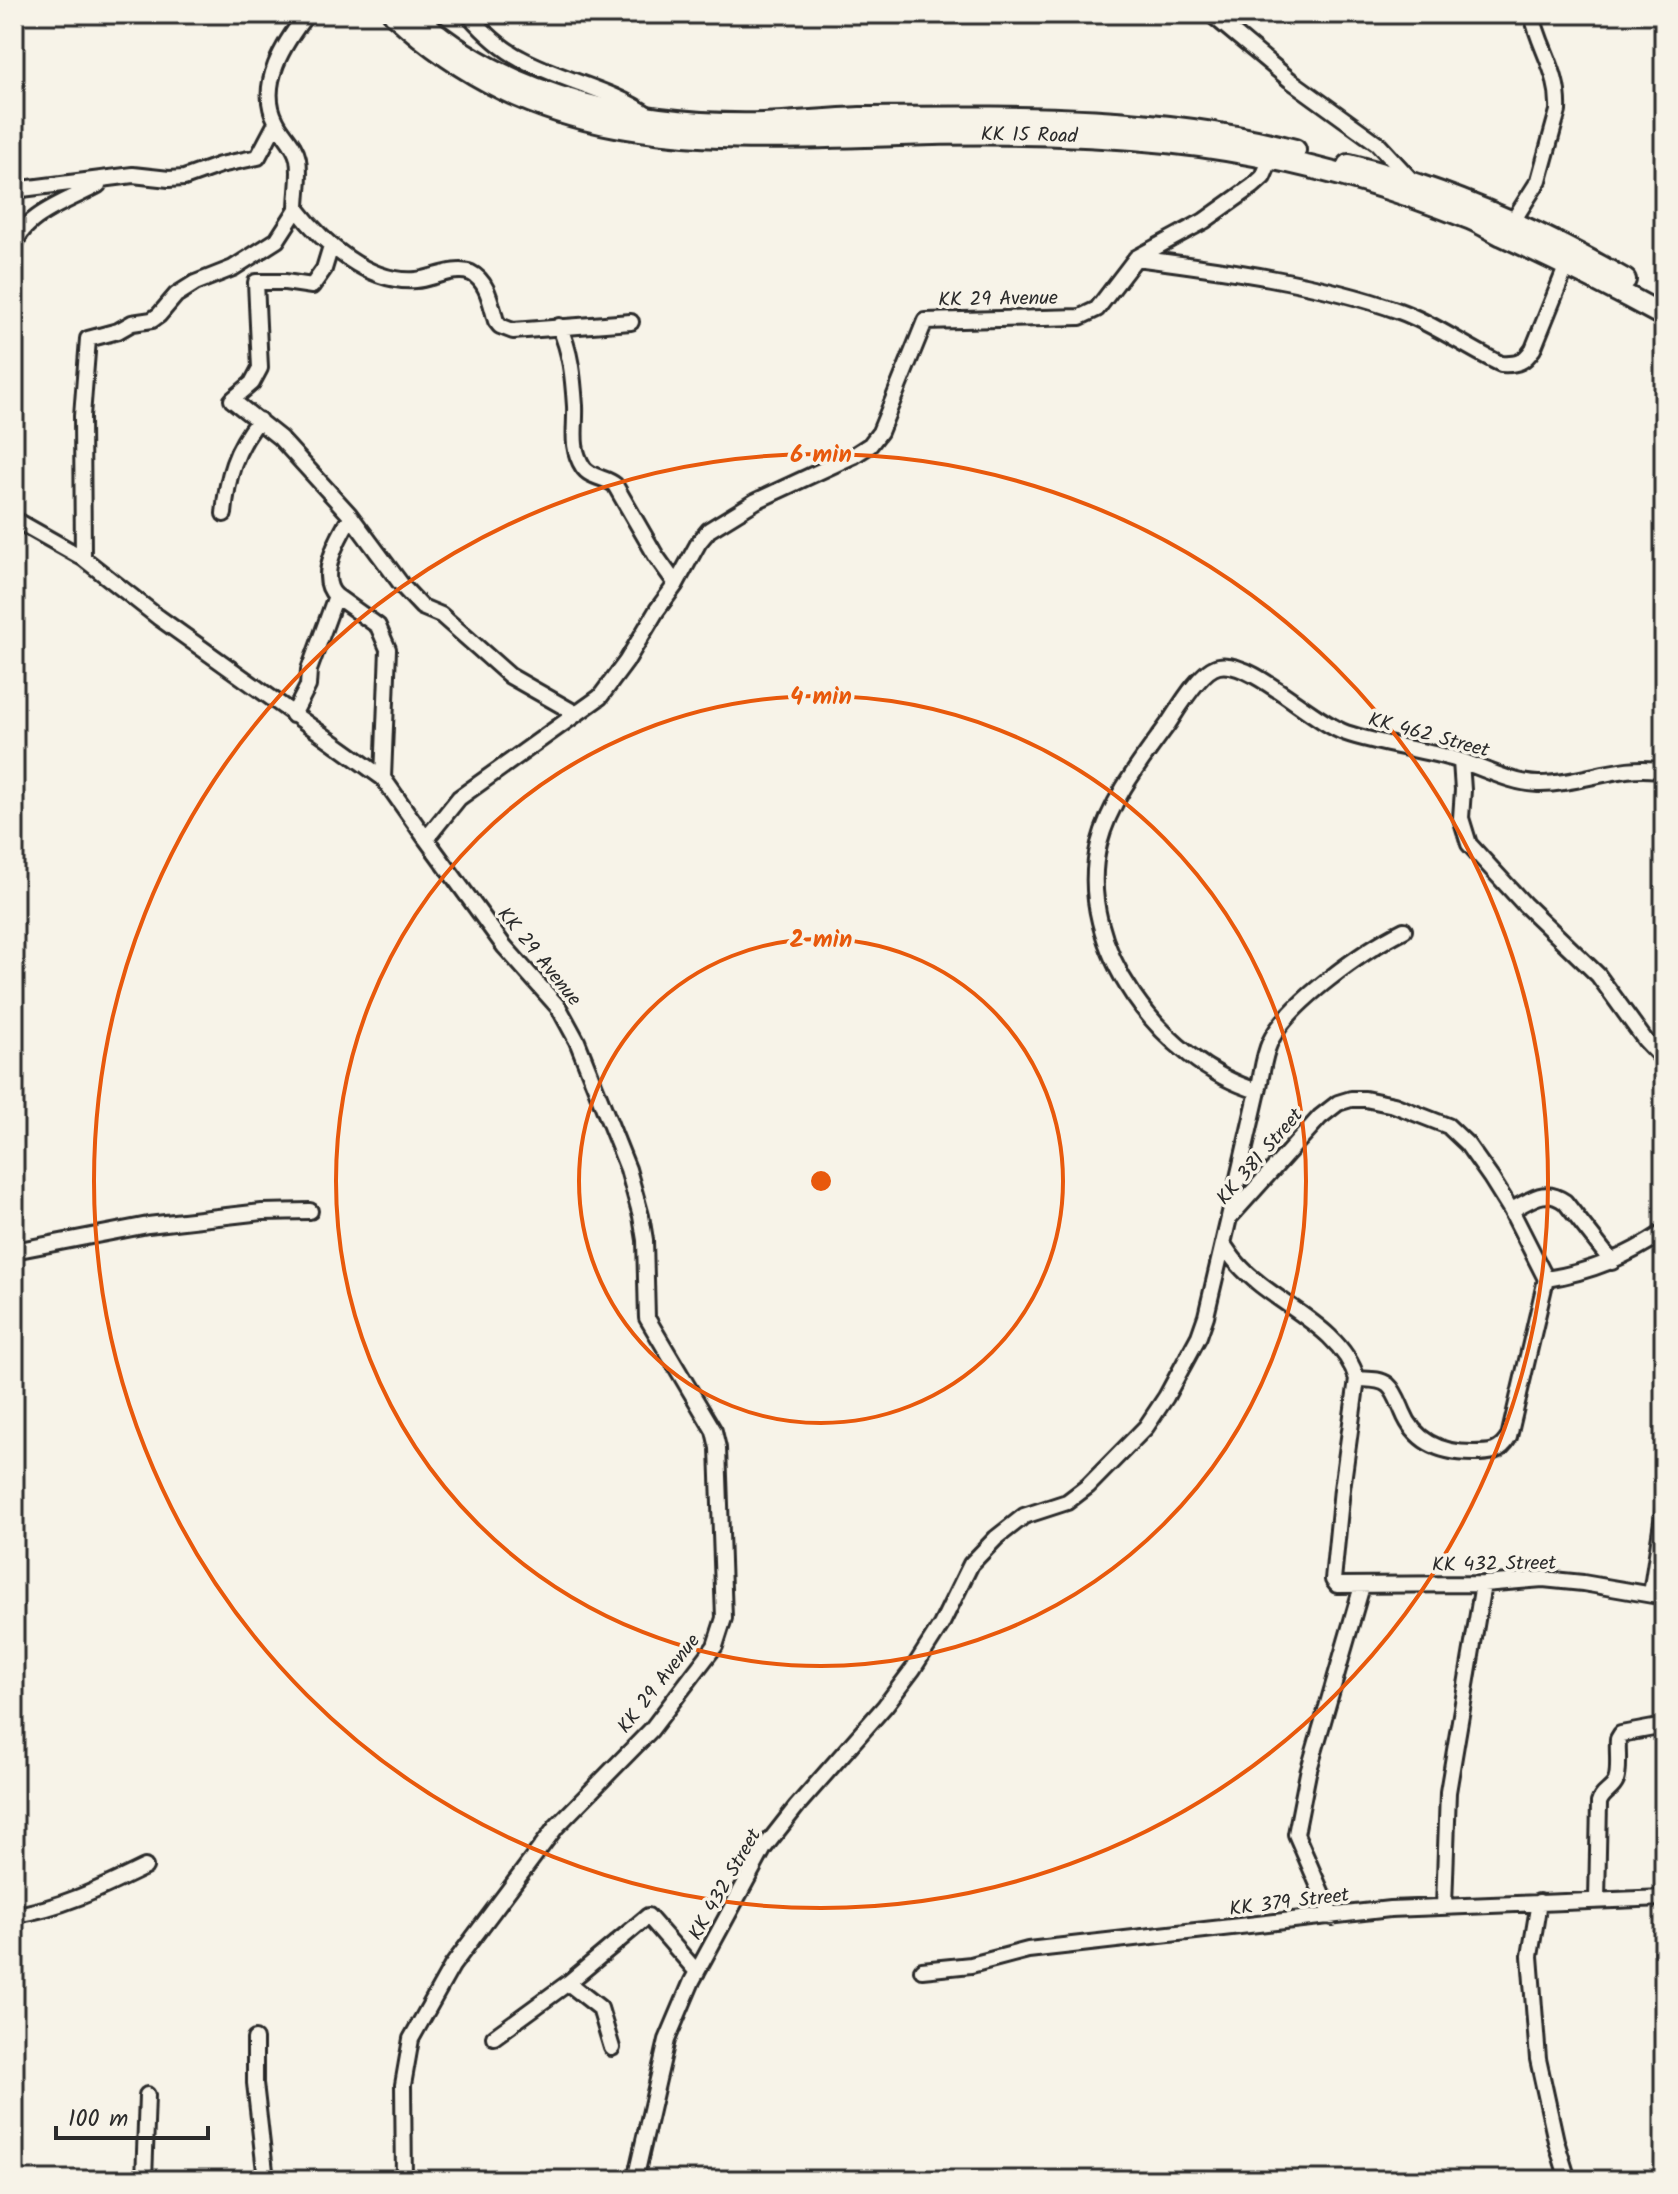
<svg xmlns="http://www.w3.org/2000/svg" width="1678" height="2194" font-family="Kalam,sans-serif">
<rect width="100%" height="100%" fill="#f7f3e8"/>
<filter id="ink" filterUnits="userSpaceOnUse"><feTurbulence type="fractalNoise" baseFrequency=".0125" numOctaves="2"/><feDisplacementMap in="SourceGraphic" scale="16" xChannelSelector="R" yChannelSelector="G"/><feConvolveMatrix kernelMatrix="1 2 1 2 8 2 1 2 1" color-interpolation-filters="sRGB"/></filter>
<g filter="url(#ink)">
<g fill="none" stroke-linecap="round" stroke-linejoin="round">
<defs>
<path id="minor" d="M307,14c-23,29 -50,71 -31,107 6,13 19,23 22,38 3,16 -1,34 -1,50 26,34 72,75 119,71 16,-1 39,-14 55,-7 17,8 20,32 25,48l4,5 13,5 118,-9
M468,14c14,16 32,34 52,44 42,23 90,30 130,58
M1211,14l79,66 87,63 36,39
M14,190l119,-15 36,4 15,-1 36,-13 38,-8 18,-34
M1513,221l26,-41 19,-69c2,-39 -19,-62 -26,-97
M331,246l-7,23 -12,17 -27,-4h-29l4,86 -8,15 -20,17 48,38 69,76 55,74 18,19 19,8 69,61 65,37
M14,251c2,-34 59,-52 84,-66
M1136,258c84,11 183,24 263,53 36,13 68,37 102,53 17,1 23,-2 32,-15l34,-84
M559,326c12,26 14,51 16,80 1,22 -5,41 8,61 7,11 23,10 32,18l41,71 20,28
M224,514c3,-37 11,-65 35,-94
M350,518c-11,18 -34,60 -14,78l42,30 10,23 -5,129
M14,519l69,39 75,59 225,161 43,61
M83,558l-1,-142 6,-77 30,-8 14,-8 20,-3 7,-5 17,-20 19,-12 38,-15 44,-28 20,-31
M293,715l15,-29 1,-16 27,-74
M1461,761l2,29 -2,28 8,26 55,60 74,71 47,65 19,20
M1258,1091c4,-16 5,-34 12,-49 18,-39 96,-93 134,-112
M1511,1210c21,-10 33,-23 54,-8l47,60
M1229,1217l29,-126c-95,-28 -184,-145 -159,-247 11,-44 43,-84 69,-120 10,-15 33,-55 51,-58 33,-6 92,55 127,67 36,12 75,16 112,27 26,8 53,23 80,24 42,1 84,-22 126,-13
M1223,1244c5,7 9,14 15,20 35,40 103,61 119,115 10,1 22,-1 31,6 7,6 11,18 15,27 12,30 38,41 70,41 17,0 27,0 36,-16l37,-158
M14,1251l134,-26 114,-13 48,-1
M1357,1379l-15,110 -9,91 4,5 146,-1 60,-5 40,4 81,14
M1651,1594l13,-86
M1597,1900l2,-97c3,-11 13,-12 17,-22 4,-11 1,-30 2,-42l3,-5 43,-8
M1539,1902l-9,54 8,103 18,82 12,39
M1444,1906l4,-114 35,-208
M14,1915c46,-6 90,-28 131,-48
M1332,1917l-36,-83 12,-61 54,-187
M922,1970l49,-5 57,-15 362,-41 274,-11
M494,2037l74,-54
M255,2039v44l11,97
M612,2048l-12,-40 -32,-25 80,-67 49,56
M144,2180l3,-85
M404,2180l-1,-95 8,-46 41,-73 104,-139 95,-97 64,-84 9,-28 -6,-170 -4,-17 -67,-113 -2,-78 -4,-24 -13,-47 -51,-128 -18,-33 -55,-62 -78,-107 33,-41 141,-101 26,-35 31,-52 19,-26 23,-42 10,-12 47,-29 97,-45 17,-11 10,-13 45,-111 155,-4 17,-8 39,-51 68,-37 49,-35 10,-9 8,-19
M635,2180l32,-140 25,-59 72,-133 33,-42 88,-100 28,-37 28,-44 30,-61 25,-26 28,-22 43,-14 21,-16 58,-59 20,-30 33,-61 7,-20 23,-98 91,-101 18,-14 13,-4h14l29,6 54,21 19,18 24,34 20,32 35,69c45,-7 80,-22 118,-47"/>
<g id="highway">
<path id="s1" d="M394,14c152,140 314,126 505,121 90,-3 179,-2 268,7 102,11 204,37 299,75 12,4 24,12 36,18 55,25 109,52 162,81"/>
<path d="M421,21c92,80 223,106 342,103 32,-1 65,-5 97,-6 145,-1 294,-5 435,32"/>
<path d="M1349,165c98,24 189,65 276,115"/>
</g>
</defs>
<use href="#minor" stroke="#2b2b2b" stroke-width="20"/>
<use href="#highway" stroke="#2b2b2b" stroke-width="26"/>
<use href="#minor" stroke="#f7f3e8" stroke-width="14"/>
<use href="#highway" stroke="#f7f3e8" stroke-width="20"/>
</g>
</g>
<g fill="none" stroke="#e8590c" stroke-width="4">
<circle cx="821" cy="1181" r="242"/>
<circle cx="821" cy="1181" r="485"/>
<circle cx="821" cy="1181" r="727"/>
</g>
<g text-anchor="middle" stroke-width="7" stroke-linejoin="round" paint-order="stroke">
<g font-size="20" fill="#2b2b2b" stroke="#f7f3e8">
<text dy="7" stroke="none"><textPath href="#s1" startOffset="666">KK 15 Road</textPath></text>
<text transform="translate(998 298) rotate(-1)" y="7">KK 29 Avenue</text>
<text transform="translate(1429 734) rotate(15)" y="7">KK 462 Street</text>
<text transform="translate(540 956) rotate(51)" y="7">KK 29 Avenue</text>
<text transform="translate(1259 1156) rotate(-49)" y="7">KK 381 Street</text>
<text transform="translate(1494 1563) rotate(-1)" y="7">KK 432 Street</text>
<text transform="translate(658 1683) rotate(-52)" y="7">KK 29 Avenue</text>
<text transform="translate(724 1884) rotate(-60)" y="7">KK 432 Street</text>
<text transform="translate(1289 1901) rotate(-7)" y="7">KK 379 Street</text>
</g>
</g>
<circle cx="821" cy="1181" r="12" fill="#e8590c" stroke="#f7f3e8" stroke-width="4"/>
<g font-size="24" text-anchor="middle" font-weight="bold" fill="#e8590c" stroke="#f7f3e8" stroke-width="7" stroke-linejoin="round" paint-order="stroke">
<text x="821" y="462">6 min</text>
<text x="821" y="704">4 min</text>
<text x="821" y="947">2 min</text>
</g>
<rect width="1678" height="2194" fill="none" stroke="#f7f3e8" stroke-width="48"/>
<rect x="24" y="24" width="1630" height="2146" fill="none" stroke="#2b2b2b" stroke-width="3" filter="url(#ink)"/>
<path d="M56 2126v12h152v-12" fill="none" stroke="#2b2b2b" stroke-width="4"/>
<text x="68" y="2126" font-size="24" fill="#2b2b2b" stroke="#f7f3e8" stroke-width="6" paint-order="stroke">100 m</text>
</svg>
